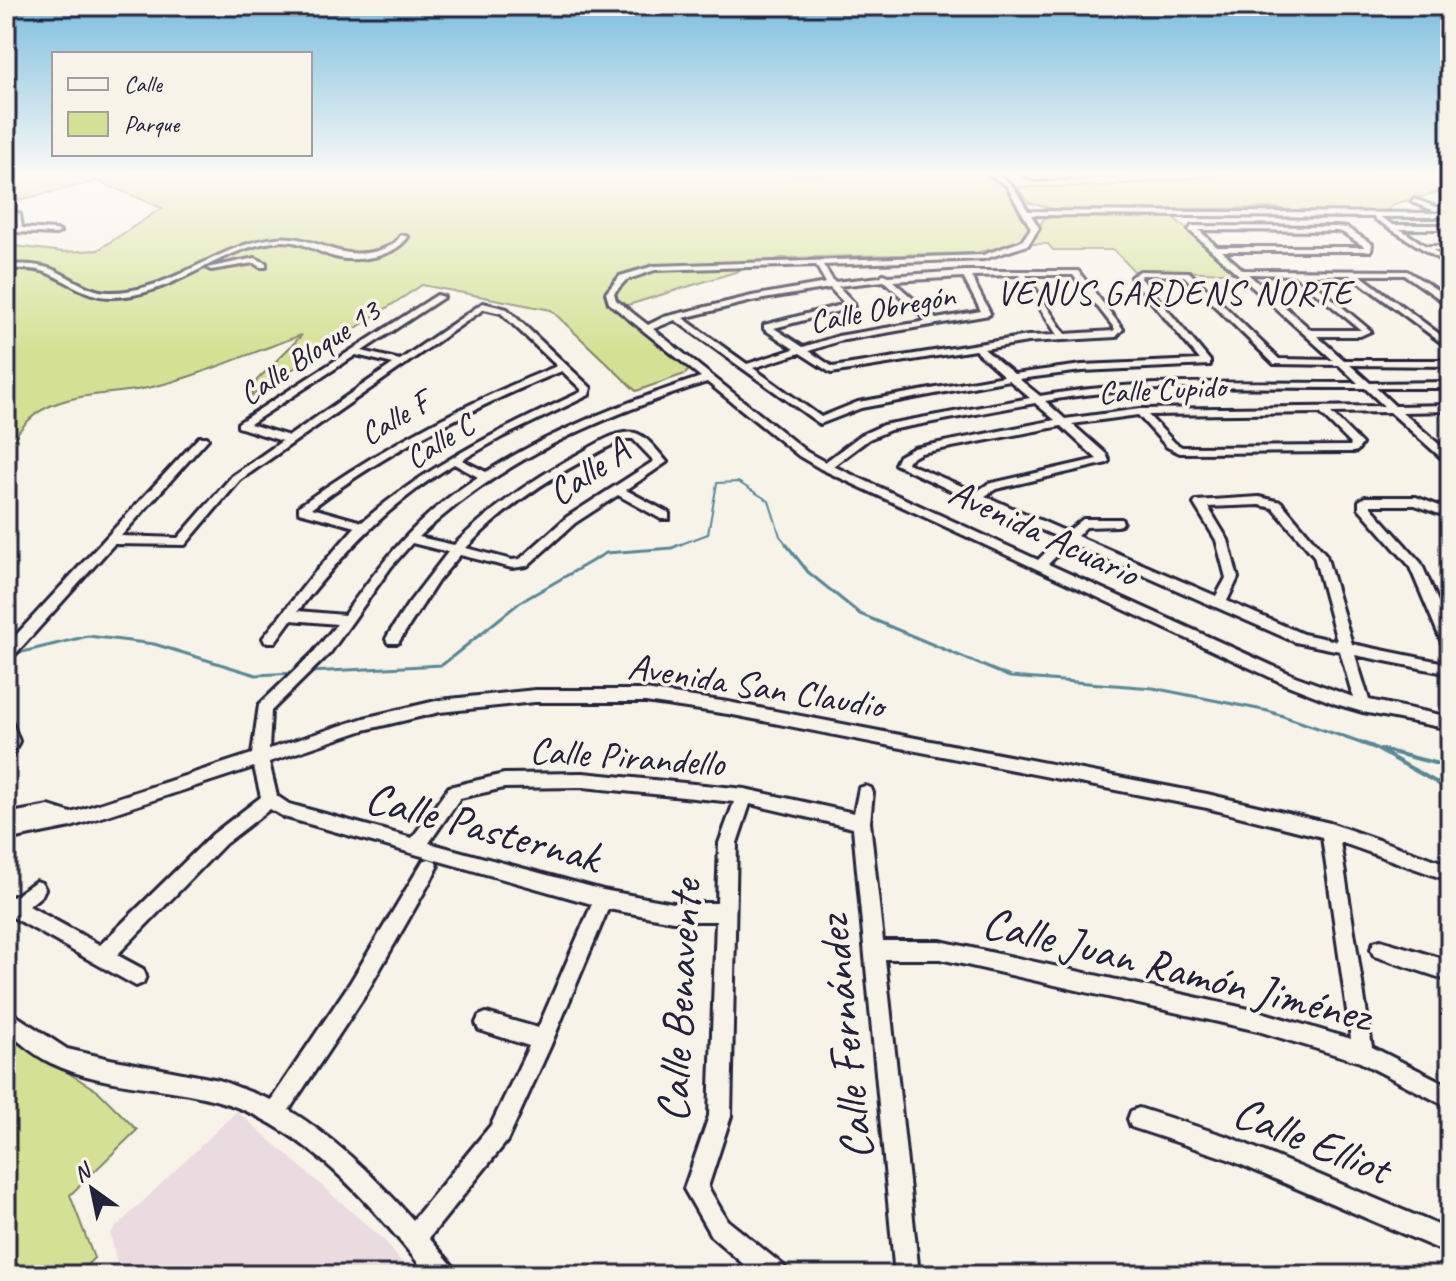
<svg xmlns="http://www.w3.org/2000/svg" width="1456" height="1281" font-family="Caveat,sans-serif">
<rect width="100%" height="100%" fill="#f7f3e8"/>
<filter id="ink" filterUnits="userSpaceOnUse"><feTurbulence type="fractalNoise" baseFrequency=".0125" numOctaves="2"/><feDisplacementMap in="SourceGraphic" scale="16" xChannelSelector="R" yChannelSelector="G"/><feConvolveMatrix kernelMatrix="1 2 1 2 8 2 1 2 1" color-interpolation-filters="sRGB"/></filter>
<g filter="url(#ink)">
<path fill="#e9dbe0" d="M237,1111l149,131 25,33h-303l10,-8 -8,-34z"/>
<path fill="#d4e194" stroke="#7b8268" stroke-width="2" d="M6,174h982l14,9 30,46 -10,13 -47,11 -194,5 -166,51 75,60 -5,5 -49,17 -85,-81 -129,-25 -172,112 7,-17 45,-45c-50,17 -99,40 -150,52 -34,8 -77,5 -108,22 -16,8 -27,25 -38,39v-203l58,7 34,-2 64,-42 -64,-27 -92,22z
M1231,174h209l10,4v5h-13l10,7 -53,14 -8,8h-91l-17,-4 -220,2 -29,-7 -13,-16 86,-1z
M1055,215l117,1 65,57c-35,0 -68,-4 -103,-2l-20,-21h-61l-5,-6h-18l13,-24z
M6,1034l93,58 38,38 -67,65 24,63 -17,17h-71z"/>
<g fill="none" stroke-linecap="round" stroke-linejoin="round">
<path stroke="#578896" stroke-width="2" d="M676,546l32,-12 9,-51 21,-1 31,19 11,35 8,10"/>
<path stroke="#578896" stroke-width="3" d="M786,544l22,28 52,42 150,63 143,11 115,23 79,27
M6,656l82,-20 66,8 102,31 39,-2
M310,672l132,-7 77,-62 87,-50 66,-5 9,-4"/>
<path stroke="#578896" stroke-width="4" d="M1342,736l31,11 77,43
M1380,749l70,18"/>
<defs>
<path id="minor" d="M988,174c22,0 30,21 40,37l422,2v4h-70l13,8h57v4h-50l26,17h24v4h-17l17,11v5l-75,-47 -1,-2 -343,-2 8,13 -11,17 -44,14 -161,6 11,17 46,-5 3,-3 5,2 77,-5h113l45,58 -7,8 -88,5 -44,7 30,25 68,-9 118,-5 -69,-83 9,-6 49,1 90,87 54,1 -144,-130 3,-4 144,1 11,1 25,16 -1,7h-149l21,19 164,1 43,27v7l-3,-1 -42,-29h-45l90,67v7l-100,-74h-46l67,56 -11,5h-43l27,24h106v6l-100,-1 20,18 80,-1v6h-74l19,18 55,-1v6l-48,1 48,42v9l-4,-1 -56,-50 -59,1 31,31 -5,7 -4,1 -173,1 -13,-6 -29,-32 -66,9 34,30 3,7 -2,2 -111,26 -11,7 82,36 16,-13h38l2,3 -2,3 -4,1 -31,1 -9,9 139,60 10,-18 -10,-38 -22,-36 2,-3 63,-4 22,5 45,53 26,89 98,20v10l-95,-19 14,45 81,17v12l-87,-17 -27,-8 -51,-20 -464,-215 -22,-13 -92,-74c-108,36 -204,76 -288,155l35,8c39,-39 82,-68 130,-94 15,-8 33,-21 51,-18 12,3 24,20 32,29l-41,28 43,23v6h-8l-43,-24 -43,28 -48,43 -15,2 -52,-13 -22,26 -40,62h-10l-2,-4 2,-4 20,-31 40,-52 -36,-9 -21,24 -61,86 -59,58 -2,38 95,-31 76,-18 95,-10h110l83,12 479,92 123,29 120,42v16l-110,-39 32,205 78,39v22l-90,-46 -102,-31 -318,-72h-55l33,306 -3,10h-24l3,-10 -41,-437 -103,-24 -13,39 -6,273 -23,71 19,33 57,46 3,9h-31l-45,-39 -27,-47 25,-73 7,-195h-43l-65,-12 -58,138 -43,94 -78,97 24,28 3,9h-28c-50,-63 -112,-136 -189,-167 -60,-24 -130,-17 -188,-45 -17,-8 -31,-21 -45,-32v-22l61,40 43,10 109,21 52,20 79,-117 73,-122 6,-2 6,2 3,6 -3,6 -71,124 -75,113c47,29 88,69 124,110l78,-95 38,-79 -50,-16 -3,-7 3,-7 7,-3 52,15 54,-124 -308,-87 -14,-8 -45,35 -108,111 26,14 3,7 -3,7 -7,3 -129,-72 -1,-20 7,3 23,-16 6,2 3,6 -3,6 -13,11 71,39 113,-111 48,-37 -7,-30 -183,60 -65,13v-26l43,-8 22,7 181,-59 7,-49 54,-52 24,-29 -46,-4 -16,22h-10l-2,-4 48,-61 44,-50 -56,-15v-6c80,-58 166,-103 258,-140l-56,-53 -17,-4 -244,171 -55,65 -71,-1 -103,115 -5,1v-14l193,-209h8l1,2 -87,97 57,2 54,-62 50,-35 -44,-14v-4l199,-128 7,2 -82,54 38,9 83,-57 24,6 84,79 -2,7 -87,42 -40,23 24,12c67,-42 140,-70 215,-95l-92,-74 -3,-10 14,-17 34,-10 329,-11 39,-14 9,-13 -25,-43zM1199,230l137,1 6,1 23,15h-148zM816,265l10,18 -74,13 -88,21 -16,8 -32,-25 -2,-7 12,-13 29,-10zM1248,274l46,1 67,55h-50zM1019,275l38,60 -29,1 -195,31 -24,-16 30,-10 150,-26 1,-2 -19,-37zM1026,275h47l42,54 -2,2 -48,3zM1142,275l42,1 90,88 65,1 19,18c-106,0 -214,-5 -318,13l-21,-17 63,-8 128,-6v-4l-70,-84zM963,277l18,34 -45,8 -43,-38zM884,281l43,40 -89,15 -35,11 -29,-19 80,-21v-4l-16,-17zM830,288l15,16 -81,21v4l30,20 -47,15 -64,-46 69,-17zM675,320l145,104 41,-16 148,-28 21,18 -147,27 -22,10 -36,27 -18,-10 -154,-123zM975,350l29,26 -146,26 -37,15 -68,-49 47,-15 31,20zM356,355l37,9 -104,72 -39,-12zM562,371l19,18v3c-78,36 -153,73 -219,130l-50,-14c77,-58 161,-101 250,-137zM1365,388l19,18 -244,3 -75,10 -20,-18c105,-19 214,-12 320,-13zM1035,403l20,17 -141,28 -15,8 -4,8 76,36 89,38 -22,22 -205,-94 36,-27 21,-9zM1320,413l31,31 -1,2 -168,1 -7,-4 -27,-28zM1061,426l36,33 -109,25 -12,8 -69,-29 1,-3 13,-7zM625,439h8l21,22 -87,56 -47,42 -8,1 -46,-12c35,-37 75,-65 120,-89 13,-7 26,-15 39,-20zM454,464l24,13c-59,37 -94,82 -134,138l-46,-4c44,-58 93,-109 156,-147zM1259,505l14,3 41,48 23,85 -34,-7 -76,-33 11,-23 -10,-38 -20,-33zM1070,543l225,99 45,9 13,46 -58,-21 -247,-112zM535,702h110l83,12 479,94 115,29 29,202 -93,-28 -318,-70h-57l-13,-119 3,-29 -2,-5 -6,-2 -6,2 -5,25 -109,-24 -162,-16 -79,1 -55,13 -37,51 -123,-34 -12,-8 -8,-34 95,-32 76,-18zM583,787l151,15 -15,41 -2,60h-44l-70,-13 -174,-47 31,-45 44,-10z
M1023,174l12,2 96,-2 -97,6z
M1450,174v3l-3,-2v-1z
M1443,183l7,1v4l-7,-3z
M1414,199l22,8 8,-2 3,2 -12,4 -23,-9z
M6,207l14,7 2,14 34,2 4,2 -4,2 -41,-2v-16l-9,-4z
M401,235l7,2c-8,11 -18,15 -30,19 -15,3 -28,5 -43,1 -18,-5 -32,-16 -52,-16 -62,3 -109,57 -173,56 -25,0 -44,-18 -68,-26 -11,-3 -24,-2 -36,-2v-4c16,-1 33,-1 48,5 18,8 35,22 56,22 60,1 107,-48 166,-54 39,-4 59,24 101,13 10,-3 18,-6 24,-16z
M255,258l11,5v4h-6l-6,-4 -43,7 -4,-2z
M1365,497h51l34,13v8l-35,-13h-44v2l50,56 29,66v21l-7,-5 -34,-80 -50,-57v-7z
M6,718l5,2 8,21 -7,16 -6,1z
M1381,940l69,21v20l-76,-25 -3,-7 3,-7z
M1139,1108l90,29 221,93v24l-222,-95 -97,-32 -3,-8 3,-8z"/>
</defs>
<use href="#minor" stroke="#22223b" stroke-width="6"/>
<use href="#minor" fill="#f7f3e8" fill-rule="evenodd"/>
</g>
</g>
<linearGradient id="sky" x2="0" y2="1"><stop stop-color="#7cbedf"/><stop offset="0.49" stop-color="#fbfaf5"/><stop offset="1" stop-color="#fbfaf5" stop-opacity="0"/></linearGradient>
<rect width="1456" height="354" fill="url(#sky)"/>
<g text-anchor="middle" stroke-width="7" stroke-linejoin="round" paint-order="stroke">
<g font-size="32" fill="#22223b" stroke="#f7f3e8">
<text transform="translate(882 308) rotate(-11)" y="11">Calle Obregón</text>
<text transform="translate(309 352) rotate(-34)" y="11">Calle Bloque 13</text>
<text transform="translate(1162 389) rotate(-3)" y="11">Calle Cupido</text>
<text transform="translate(394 418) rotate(-30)" y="11">Calle F</text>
<text transform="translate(439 441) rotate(-32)" y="11">Calle C</text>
</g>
<g font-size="34" letter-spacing="2" fill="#22223b" stroke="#f7f3e8">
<text x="1175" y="304">VENUS GARDENS NORTE</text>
</g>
<g font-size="38" fill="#22223b" stroke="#f7f3e8">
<text transform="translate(588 471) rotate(-34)" y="13">Calle A</text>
<text transform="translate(1044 532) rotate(25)" y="13">Avenida Acuario</text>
<text transform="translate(756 685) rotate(9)" y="13">Avenida San Claudio</text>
<text transform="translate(627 756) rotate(4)" y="13">Calle Pirandello</text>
</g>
<g font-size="46" fill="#22223b" stroke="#f7f3e8">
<text transform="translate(483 826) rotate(15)" y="16">Calle Pasternak</text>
<text transform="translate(1177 968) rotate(14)" y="16">Calle Juan Ramón Jiménez</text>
<text transform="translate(678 1001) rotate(-87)" y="16">Calle Benavente</text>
<text transform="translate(844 1038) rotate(-96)" y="16">Calle Fernández</text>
<text transform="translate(1312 1139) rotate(22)" y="16">Calle Elliot</text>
</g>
</g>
<rect width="1456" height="1281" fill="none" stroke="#f7f3e8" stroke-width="32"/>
<rect x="16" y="16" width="1424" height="1249" fill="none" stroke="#22223b" stroke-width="3" filter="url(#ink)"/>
<rect x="52" y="52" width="260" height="104" fill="#f7f3e8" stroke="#a29fa3" stroke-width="2"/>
<rect x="68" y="78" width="40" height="12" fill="#f7f3e8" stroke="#a29fa3" stroke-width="2"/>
<text x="124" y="92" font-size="24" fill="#22223b">Calle</text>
<rect x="68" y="112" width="40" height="24" fill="#d4e194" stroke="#a29fa3" stroke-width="2"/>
<text x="124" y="132" font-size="24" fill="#22223b">Parque</text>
<g transform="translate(92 1189) rotate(327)" stroke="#f7f3e8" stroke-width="6" paint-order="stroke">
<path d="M0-6L14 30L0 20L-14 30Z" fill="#22223b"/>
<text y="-12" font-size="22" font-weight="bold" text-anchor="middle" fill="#22223b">N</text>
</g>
</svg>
